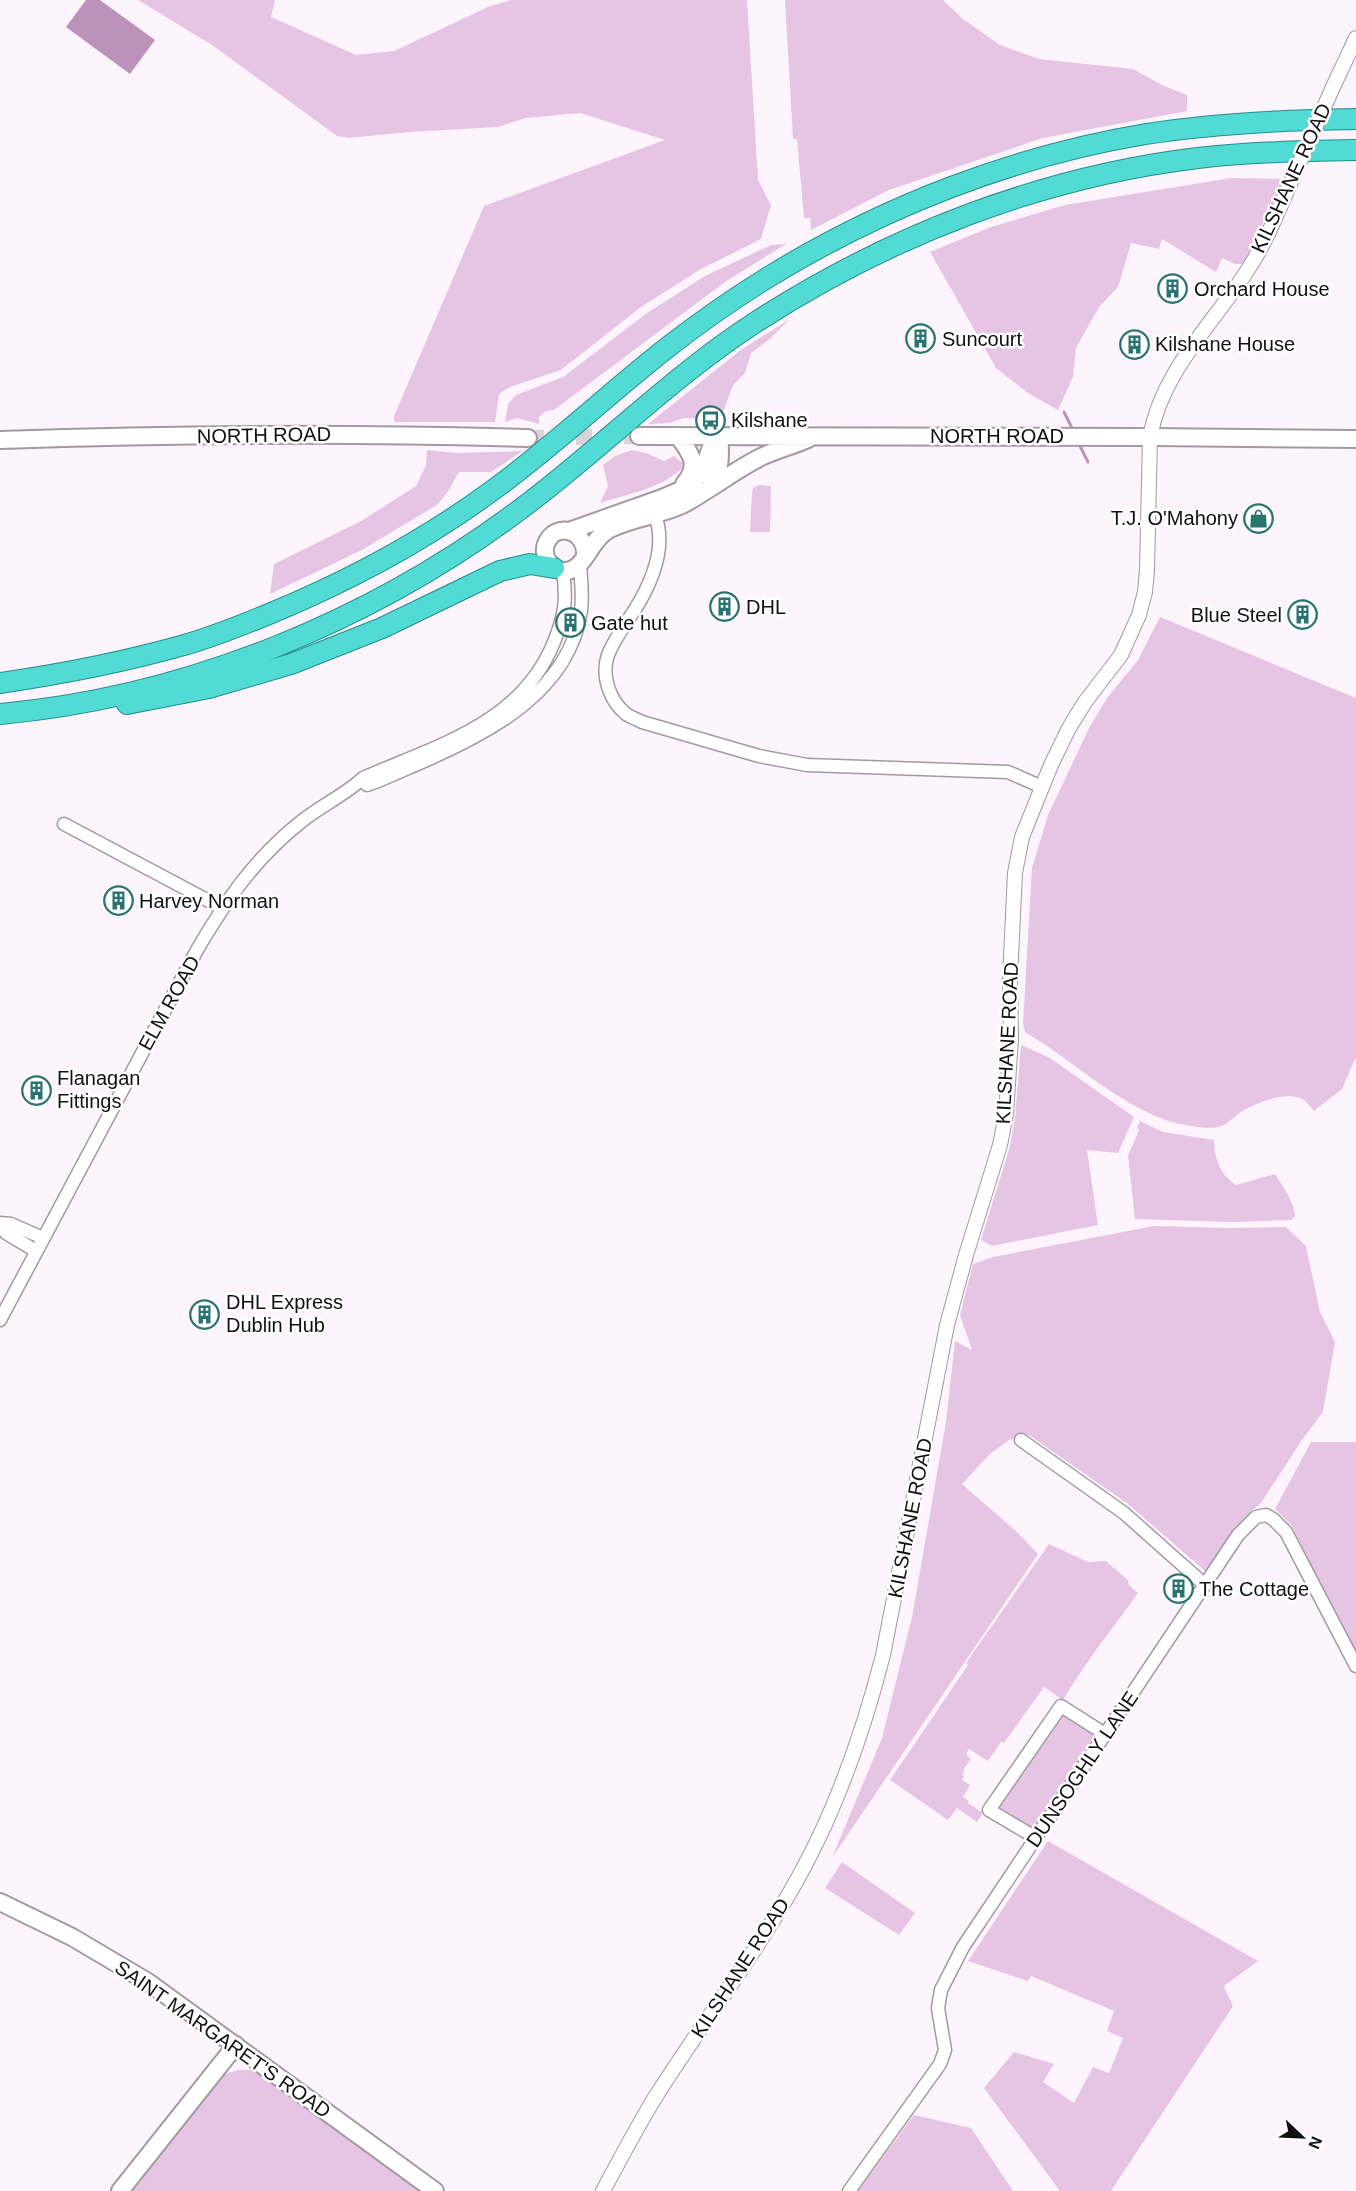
<svg xmlns="http://www.w3.org/2000/svg" width="1356" height="2191" font-family="Arial,sans-serif">
<rect width="100%" height="100%" fill="#fef4fd"/>
<path fill="#e6c4e4" d="M138,0h137l-4,17 85,38 38,-4 94,-44 23,-7h236l11,180 13,25 -10,34 -60,30 -60,38 -80,63 -51,17 -11,7 -4,28h-101v-6l90,-210 181,-66 -85,-27 -54,5 -28,9 -88,5 -61,6 -12,-2 -122,-89z
M785,0h158l20,19 37,26 39,14 94,10 29,16 25,10v16l-144,27 -154,52 -78,40 -1,-12h-6l-7,-79h-4z
M1231,178l54,1 -42,85h-8l-13,-6 -6,14 -54,-33 -3,10 -28,-6 -13,44 -19,20 -23,41 -3,29 -15,33 -30,-17 -32,-25 -66,-116 61,-25 74,-22z
M786,244l-61,38 -171,128 -8,1 -7,6v7l-22,-6 -12,4 3,-18 8,-9 47,-18 84,-64 58,-37 66,-31z
M790,319l-20,20 -19,14 -6,20 -12,12 -11,30 -7,4 -31,-1 -15,5 -21,1 94,-75z
M427,450l30,3 66,-2 -32,21h-32l-12,21 -10,12 -75,45 -92,44 4,-30 87,-43 55,-35 10,-21z
M632,450l14,3 18,8 10,-5 11,9c-20,23 -57,29 -85,38l8,-17 -5,-21 12,-9z
M758,485l13,1 -1,46h-20l2,-39 1,-5z
M1160,617l196,81v359l-14,32 -28,22c-3,-3 -6,-7 -9,-10 -16,-12 -50,2 -64,11 -7,5 -16,14 -23,15 -8,2 -20,0 -27,-1 -58,-7 -115,-64 -166,-94l-2,-8 9,-156 16,-53 41,-87 18,-30 31,-38z
M1021,1045l29,13 84,59 -16,36 -31,-3 11,75 -106,21 -11,-6 29,-94 5,-28z
M1140,1121l23,11 51,8c1,19 5,33 22,45l39,-11c8,13 19,27 20,42l-4,4 -58,2 -98,-3 -7,-63 11,-26 -2,-2z
M1154,1226l76,2 56,-1 20,19 14,66 15,30 -12,70 -21,28 -41,63 -12,10 -39,55 -5,3 -77,-67 -99,-69 -20,5 -19,14 -28,30 55,48 21,22 -206,304 50,-120 30,-121 34,-195 9,-81 17,9 -12,-35 13,-51 20,-7z
M1311,1442h45v210l-28,-51 -36,-75 -17,-17z
M1049,1544l39,18 18,-1 23,20 -1,3 10,9c-25,35 -53,70 -75,107l-19,-13 -40,56 -3,-1 -13,19 -19,-12 -3,5 5,5 -8,11 2,1 -3,4 2,1 -2,4 8,5 -7,12 6,4 -1,2 15,10 -6,9 -20,-14 -9,12 -58,-40 78,-115 -2,-2z
M1064,1714l38,20 -68,100 -40,-25 66,-94z
M1048,1841l210,120 -34,25 9,20 -122,185h-51l-76,-103 30,-36 40,12 -11,18 31,21 19,-36 16,6 14,-35 -16,-7 7,-20 -83,-35 -3,5 -60,-20z
M842,1862l73,51 -16,22 -74,-47z
M238,2070h16l11,6 159,115h-296l59,-76 36,-40z
M914,2115l57,13 42,63h-155z"/>
<path fill="#bb92b9" d="M86,0h14l55,40 -25,34 -64,-47z"/>
<g fill="none" stroke-linecap="round" stroke-linejoin="round">
<path stroke="#bb92b9" stroke-width="3" d="M1064,412l9,18
M1079,444l9,18"/>
<path stroke="#dbd2da" stroke-width="16" stroke-dasharray="16 8" stroke-linecap="butt" d="M528,438l111,-2"/>
<defs>
<path id="minor" d="M655,515c12,32 -4,69 -21,96 -9,14 -20,28 -26,44 -7,20 1,45 18,59 4,3 11,5 16,8l117,34 48,9 201,7 34,15
M367,785c18,-6 36,-15 55,-23 67,-29 147,-70 159,-151 2,-15 0,-31 -1,-46
M64,824l158,84
M0,1223l6,10 30,18
M0,1223l11,1 32,14
M0,1320l197,-370c30,-51 58,-92 105,-129 20,-16 43,-26 61,-43 75,-33 158,-54 191,-136 11,-27 13,-42 9,-71
M1021,1440l103,73 81,72
M1036,1838l-47,-28 72,-104 44,28
M849,2191l91,-127 5,-14 -7,-42 3,-18 22,-43 275,-412 18,-18 10,-2 7,4 13,13 70,134"/>
<path id="tertiary" d="M1333,87l23,-49
M603,2191c17,-32 34,-64 53,-95 48,-76 106,-150 148,-229 36,-67 60,-138 79,-212l64,-330 19,-70 34,-110 6,-31 5,-76 -1,-60 5,-105 7,-36 29,-72 18,-37 16,-26 36,-47 18,-40 6,-23 2,-22 3,-133c12,-66 62,-112 97,-166 18,-27 30,-57 43,-87"/>
<path id="secondary" d="M639,436l511,1 206,2
M678,436c12,17 23,28 6,48
M0,440c176,-6 352,-7 528,-2
M710,487c11,-16 11,-32 9,-51
M569,531l93,-33 28,-12 13,-16 8,-23 8,-11
M585,554c1,-24 -30,-33 -39,-10 -5,13 7,29 21,27 18,-2 23,-31 41,-41 23,-12 50,-14 74,-25 27,-14 51,-34 79,-48 15,-7 31,-11 47,-18
M0,1902l72,35 76,45 287,209
M120,2191l116,-146"/>
<path id="trunk" d="M0,683c62,-9 124,-21 184,-38 29,-8 58,-20 85,-31 80,-33 155,-73 224,-124 61,-44 116,-97 175,-143 32,-25 65,-48 99,-69 115,-71 246,-122 379,-144 69,-11 140,-14 210,-15
M127,704l82,-16 82,-24 91,-36 118,-57 30,-7 24,4
M0,714c189,-17 376,-95 526,-209 78,-59 148,-130 230,-183 133,-86 284,-145 442,-164 52,-6 105,-7 158,-8"/>
</defs>
<use href="#minor" stroke="#a299a1" stroke-width="15"/>
<use href="#tertiary" stroke="#a299a1" stroke-width="16"/>
<use href="#secondary" stroke="#a299a1" stroke-width="20"/>
<use href="#trunk" stroke="#208e8a" stroke-width="22"/>
<use href="#minor" stroke="#fff" stroke-width="12"/>
<use href="#tertiary" stroke="#fff" stroke-width="14"/>
<use href="#secondary" stroke="#fff" stroke-width="16"/>
<use href="#trunk" stroke="#52dbd4" stroke-width="20"/>
<defs>
<path id="tertiary-bridge" d="M1290,184l43,-97"/>
</defs>
<use href="#tertiary-bridge" stroke="#a299a1" stroke-width="16" stroke-linecap="butt"/>
<use href="#tertiary-bridge" stroke="#fff" stroke-width="14"/>
</g>
<defs>
<symbol id="building-ring" viewBox="-11 -11 22 22"><circle r="9.5" fill="#fff" stroke="#2a7470" stroke-width="1.5"/><path d="M-4-6H4V6H1V3H-1V6H-4ZM-2.5-4.3h1.7v1.8h-1.7ZM.8-4.3h1.7v1.8H.8ZM-2.5-1h1.7V.8h-1.7ZM.8-1h1.7V.8H.8Z" fill="#2a7470"/></symbol>
<symbol id="bus-ring" viewBox="-11 -11 22 22"><circle r="9.5" fill="#fff" stroke="#2a7470" stroke-width="1.5"/><path d="M-5-6H5V4H4V6H2V4H-2V6H-4V4H-5ZM-3.5-4V0h7V-4ZM-3.5 1.2v1.5H-2V1.2ZM2 1.2v1.5H3.5V1.2Z" fill="#2a7470"/></symbol>
<symbol id="shop-ring" viewBox="-11 -11 22 22"><circle r="9.5" fill="#fff" stroke="#2a7470" stroke-width="1.5"/><path d="M-5-2.5h2.3a2.7 3.5 0 0 1 5.4 0H5L5.5 6h-11ZM-1.5-2.5h3a1.5 2.3 0 0 0-3 0Z" fill="#2a7470"/></symbol>
</defs>
<g fill-rule="evenodd">
<use href="#building-ring" x="1156" y="272" width="33" height="33"/>
<use href="#building-ring" x="904" y="322" width="33" height="33"/>
<use href="#building-ring" x="1118" y="328" width="33" height="33"/>
<use href="#bus-ring" x="694" y="404" width="33" height="33"/>
<use href="#shop-ring" x="1242" y="502" width="33" height="33"/>
<use href="#building-ring" x="708" y="590" width="33" height="33"/>
<use href="#building-ring" x="1286" y="598" width="33" height="33"/>
<use href="#building-ring" x="554" y="606" width="33" height="33"/>
<use href="#building-ring" x="102" y="884" width="33" height="33"/>
<use href="#building-ring" x="20" y="1074" width="33" height="33"/>
<use href="#building-ring" x="188" y="1298" width="33" height="33"/>
<use href="#building-ring" x="1162" y="1572" width="33" height="33"/>
</g>
<g text-anchor="middle" stroke-width="5" stroke-linejoin="round" paint-order="stroke">
<g font-size="20" fill="#120f12" stroke="#fff">
<text transform="translate(1291 178) rotate(-65)" y="7">KILSHANE ROAD</text>
<text transform="translate(264 435) rotate(-1)" y="7">NORTH ROAD</text>
<text x="997" y="443">NORTH ROAD</text>
<text transform="translate(169 1003) rotate(-61)" y="7">ELM ROAD</text>
<text transform="translate(1007 1043) rotate(-87)" y="7">KILSHANE ROAD</text>
<text transform="translate(910 1518) rotate(-79)" y="7">KILSHANE ROAD</text>
<text transform="translate(1082 1769) rotate(-56)" y="7">DUNSOGHLY LANE</text>
<text transform="translate(740 1968) rotate(-57)" y="7">KILSHANE ROAD</text>
<text transform="translate(223 2039) rotate(35)" y="7">SAINT MARGARET'S ROAD</text>
</g>
<g font-size="20" fill="#120f12" stroke="#fff" text-anchor="start">
<text x="1194" y="296">Orchard House</text>
<text x="942" y="346">Suncourt</text>
<text x="1155" y="351">Kilshane House</text>
<text x="731" y="427">Kilshane</text>
<text x="1238" y="525" text-anchor="end">T.J. O'Mahony</text>
<text x="746" y="614">DHL</text>
<text x="1282" y="622" text-anchor="end">Blue Steel</text>
<text x="591" y="630">Gate hut</text>
<text x="139" y="908">Harvey Norman</text>
<text x="57" y="1085">Flanagan<tspan x="57" dy="23">Fittings</tspan></text>
<text x="226" y="1309">DHL Express<tspan x="226" dy="23">Dublin Hub</tspan></text>
<text x="1199" y="1596">The Cottage</text>
</g>
</g>
<g transform="translate(1302 2137) rotate(113)" stroke="#ffffff" stroke-width="4.5" paint-order="stroke">
<path d="M0-4.5L10 22L0 15L-10 22Z" fill="#120f12"/>
<text y="-9" font-size="16" font-weight="bold" text-anchor="middle" fill="#120f12">N</text>
</g>
</svg>
